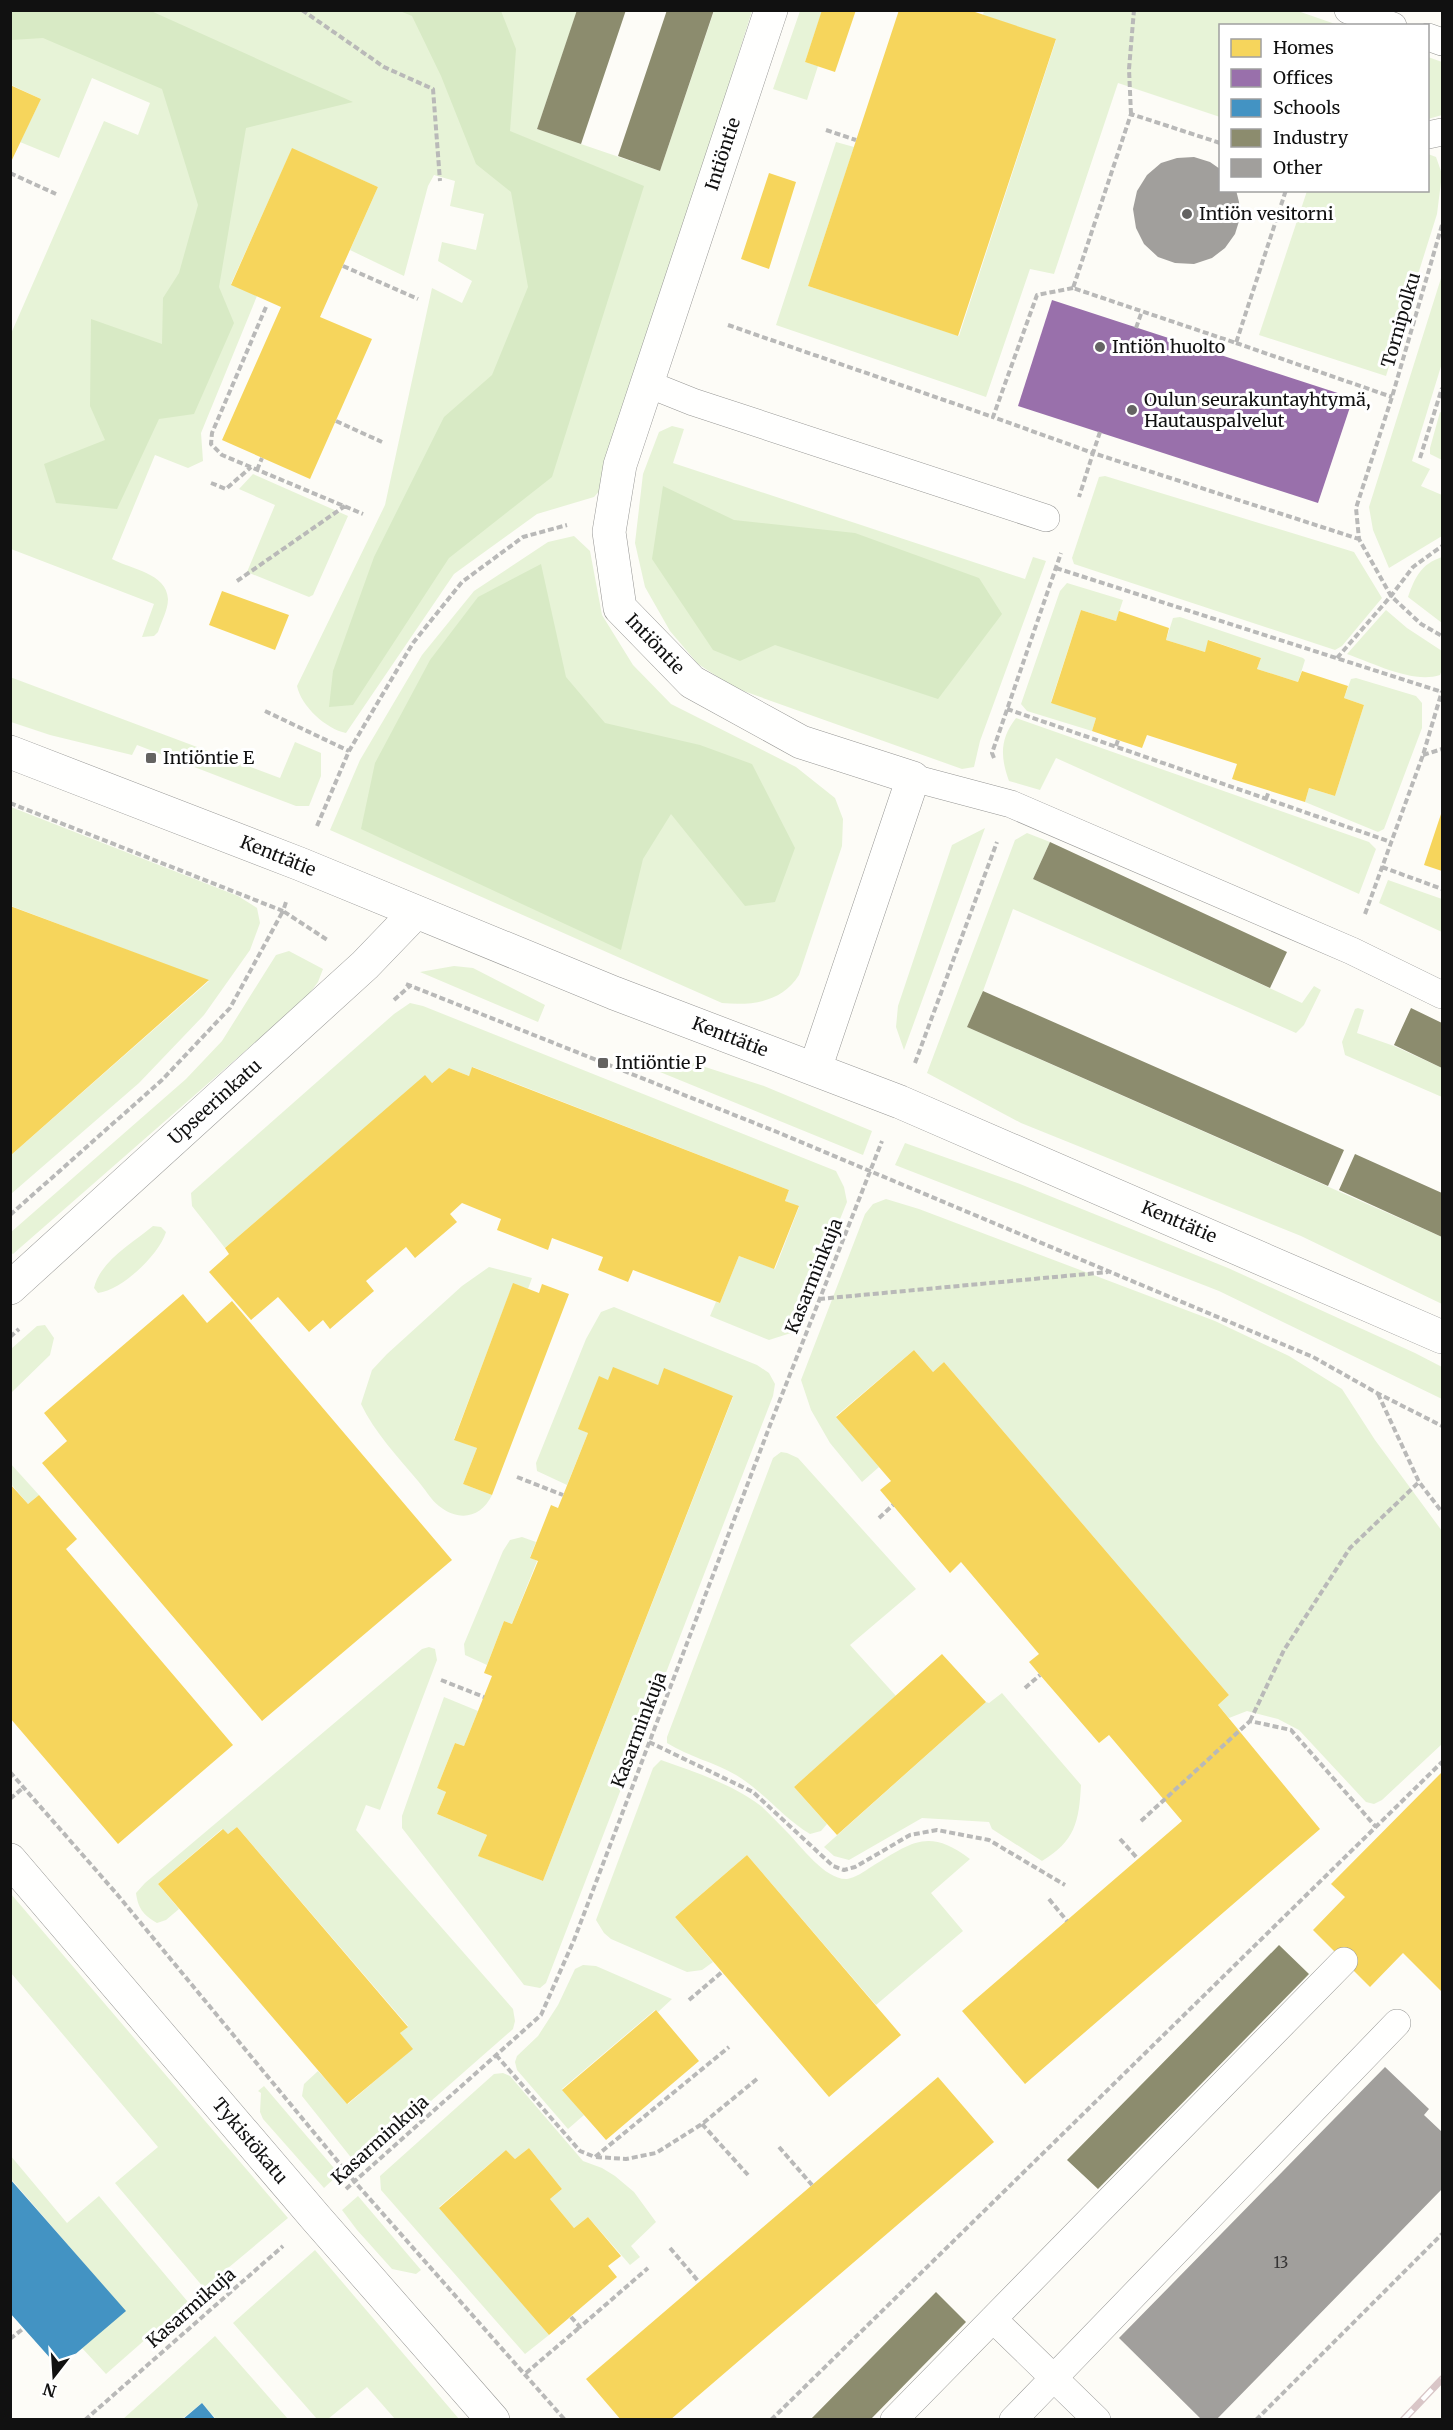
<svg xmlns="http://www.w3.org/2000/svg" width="1453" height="2430" font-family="Merriweather,serif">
<rect width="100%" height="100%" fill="#fdfcf7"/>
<path fill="#e7f3d7" d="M1295,10l43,15 -118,1v91l-102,-34 -64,191 -24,-5 -44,128 -210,-72 60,-183 18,5 -46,139 151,50 97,-296 -73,-25 1,-4z
M11,11h566l-40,118 123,42 54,-160h38l-150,477 -8,9 -57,17 -83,60 -108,159c-20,-4 -45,-27 -49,-47l88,-181 47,-217 30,15 10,-22 -34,-20 4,-19 34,8 8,-36 -34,-8 5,-25 -21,-6 -6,11 -24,90 -54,-26 28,-63 -86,-38 -61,135 26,12 -56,137 2,28 -15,7 -33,-13 -43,104c18,10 55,14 56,40 0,11 -7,23 -10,33l-4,4 -12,1 12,-33 -143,-55 -1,-213 94,-215 34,14 12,-32 -58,-25 -33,80 -39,-16 21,-43 -30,-14z
M800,11h22l-17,51 13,4 -11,34 -34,-11z
M1428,57l14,5v53l-14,4z
M1428,154l8,3 6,17 -5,40 -51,162 -127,-41 48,-144 121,-1z
M1442,275v88l-30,98 18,8 -9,17 21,9v41l-53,32 -16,-38 -4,-23z
M1440,412l2,1v47l-12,-6v-6z
M672,426l12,3 -11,34 352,116 8,-22 13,4 -66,180 -6,26 -12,2 -227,-81 -37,-24 -28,-33 -25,-44 -10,-44 8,-69 16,-42z
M253,474l95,42 -35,79 -4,2 -62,-25 28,-67 -36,-16z
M1105,476l249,76 28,46 -40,48 -7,4 -261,-86 -2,-6 27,-81z
M574,536l16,15 12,64 31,50 38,39 125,63 39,31 8,21 -1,27 -43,129c-17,27 -47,31 -77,28l-392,-173 30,-70 62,-105 52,-64 74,-49z
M1442,557v66l-34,-26c7,-20 13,-33 34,-40z
M1067,583l56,17 -7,21 -35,-11 -30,92 45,16 -4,13 -65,-20 -6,-7 39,-113z
M1386,610l21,18 35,23v18l-2,6c-27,9 -67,-12 -93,-21z
M1180,617l123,41 2,2 -7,22 -41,-13 4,-11 -52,-18 -4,12 -39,-12 7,-22z
M10,677l270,101 15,-36 26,11v23l-12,30h-13l-159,-61 -5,10 -82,-20 -39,-13z
M1356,678l60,18 6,7v25l-38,101 -6,3 -73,-30 4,-14 26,8 29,-91 -20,-7 7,-19z
M1016,718l353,124 7,7 -17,45 -303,-136 -16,32 -31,-9c-9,-25 -9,-42 7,-63z
M11,807l227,89 19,12 3,15 -10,27 -46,65 -65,68 -128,111 -1,-38 199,-175 -198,-75z
M985,828l-81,222 -8,-23 2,-21 54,-161z
M1027,833l23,9 -17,37 269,124 12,-17 7,4 -17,35 -8,8 -283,-124 -30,82 -16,36 475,210v67l-141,-68 -280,-113 -94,-50 88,-233z
M1388,880l54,19v33l-63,-29z
M289,951l34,18 -5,13 -11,15 -294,257 -2,-1 -1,-20 176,-154 36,-38 54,-86z
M454,966l19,2 72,37 -7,17 -118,-50z
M410,1003l13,3 413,165 8,16 3,15 -53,130 -25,8 -59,-24 6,-14 4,1 19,-47 36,13 24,-62 -14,-6 4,-11 -316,-123 -4,9 -20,-8 -17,15 -7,-7 -200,172 -33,-42 -1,-13 203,-179z
M1358,1008l6,2 -7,23 37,13 48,22v29l-97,-42 -3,-13 13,-33z
M668,1055l96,31 108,45 -9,24 -203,-83z
M905,1143l115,41 208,84 187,85 27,14v32l-223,-108 -324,-126z
M886,1199l33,10 296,112 74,35 53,33 33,51 67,91v213l-60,56 -8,4 -8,-2 -67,-72 -21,-11 -31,-8 -18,7 -11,-13 11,-10 -285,-333 -11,10 -19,-22 -78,66 43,51 -17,15 -32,-39 -19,-33 -10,-30 64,-166 8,-10z
M153,1226l8,1 5,5c-7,23 -44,58 -68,61l-4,-5c6,-27 39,-45 59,-62z
M489,1267l43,11 -4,11 -15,-5 -59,155 23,9 -14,36 29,11c-11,23 -33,27 -53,11 -8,-6 -14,-17 -21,-25 -20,-24 -43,-48 -57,-77l11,-34 15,-16 75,-68z
M614,1307l143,58 12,8 6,11 -2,12 -227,587 -6,5 -16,-3 -122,-157v-12l42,-119 34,14 -14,35 -9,-3 -18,45 9,4 -9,22 50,21 -8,21 64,25 190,-484 -68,-28 -7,16 -50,-5 -29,49 9,4 -21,52 -30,-14 -1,-8 50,-124 15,-27z
M45,1325l9,13 -4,17 -39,38v-44l26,-23z
M781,1452l6,1 11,5 118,131 -66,56 46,51 -102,91 33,37 -6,7 -11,3c-28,-17 -47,-43 -74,-59 -22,-13 -47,-18 -69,-32v-6l106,-279z
M10,1463l29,32 -11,9 -17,-20z
M522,1537l14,5 -6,15 7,4 -25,63 -8,-3 -17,44 -22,-10 -1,-11 39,-93 7,-11z
M429,1647l6,2 2,11 -57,150 -14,-5 -10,25 157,179 2,12 -2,8 -147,129 -13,2 -51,-64 2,-12 14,-13 30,33 64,-55 -12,-16 8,-7 -171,-199 -9,7 -6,-5 -64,55 21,25 -13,11 -9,3c-14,-8 -19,-15 -21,-30l9,-10 277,-234z
M1002,1693l79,92c-2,37 -6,56 -39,76l-50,-32 -3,-7 -67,-4 -73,42 -15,-4 -10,-9 162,-145 3,1z
M661,1760c34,12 71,24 100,46 9,8 17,17 26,26 14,14 38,48 60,47 8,-1 18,-8 24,-12 40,-24 57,-40 99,-8l-39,34 32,38 -87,74 -129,-150 -72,62 38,45 -11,8 -15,2 -76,-33 -7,-6 -8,-13 57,-152z
M11,1894l277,324 -84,70 -89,-105 43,-36 -147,-174z
M583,1965l13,1 76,33 -14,13 -3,-2 -93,79 22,26 -16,14 -51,-59 -2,-8 2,-6 21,-20 20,-31 17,-36z
M503,2073l7,3 73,85 19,7 13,8 19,16 22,30 -25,24 9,11 -10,8 -42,-48 -14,11 -24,-29 12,-10 -33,-41 -14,11 -9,-9 -67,57 110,128 -24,19 -144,-164 -1,-14 114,-102z
M264,2086l75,88 -15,14 -61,-69 -3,-7 1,-19 -3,-2z
M10,2155l57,68 32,-27 89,106 -82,72 -24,-26 43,-37 -114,-132z
M358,2196l63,74 -5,4 -24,-5 -35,-39 -15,-20z
M315,2250l144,169h-64l-28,-32 -39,32h-11l-84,-96z
M215,2336l73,83h-72l-14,-16 -20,16 -60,1z"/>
<path fill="#d8eac5" d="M11,10l140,1 202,91 -107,26 -27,159 15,36 -40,91 -35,5 -42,90 -61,-6 -12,-39 61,-24 -15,-34 1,-87 71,25 1,-46 16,-25 19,-68 -36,-116 -119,-51 -32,2z
M400,11h101l15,38 -6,82 134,55 -92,291 -103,81 -96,147 -24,2 4,-36 41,-114 70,-140 48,-42 36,-88 -17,-95 -35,-28 -35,-88 -29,-60z
M663,486l71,34 121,13 124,45 23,36 -64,85 -163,-54 -35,16 -27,-11 -61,-91z
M541,564l25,113 39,46 95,22 52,19 43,84 -20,54 -30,4 -74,-92 -28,45 -22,91 -260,-121 14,-66 55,-103 48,-63z"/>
<path fill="#f6d55c" d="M822,10h34l-21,62 -30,-10z
M899,10h70l87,29 -98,297 -150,-50z
M10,85l31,14 -31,65z
M292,148l86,39 -58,130 52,22 -62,140 -88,-39 59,-133 -50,-22z
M769,173l27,9 -27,87 -28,-10z
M222,591l67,24 -14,35 -66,-25z
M1081,610l35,11 3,-10 50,17 -3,12 39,12 3,-12 53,18 -4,11 41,13 4,-11 46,15 -4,12 20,7 -29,91 -26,-8 -4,14 -73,-23 5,-15 -90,-29 -5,13 -24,-8 -26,-9 4,-13 -45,-15z
M1442,811v60l-18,-6z
M10,906l199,74 -199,176z
M472,1067l317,123 -4,11 14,5 -25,63 -35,-13 -19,47 -87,-33 -5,12 -30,-12 5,-13 -51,-19 -4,12 -51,-20 4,-11 -39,-16 -12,11 7,8 -42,36 -9,-11 -40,34 8,10 -44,38 -7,-9 -14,12 -31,-35 -27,23 -42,-48 20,-18 -4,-6 200,-173 7,8 17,-15 20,8z
M513,1283l26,10 3,-9 27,10 -77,201 -29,-11 14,-36 -23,-8z
M183,1294l24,29 25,-22 220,259 -190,161 -220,-258 25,-22 -23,-28z
M914,1350l19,22 11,-10 285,333 -11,10 102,124 -295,255 -63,-73 220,-190 -73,-86 -10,8 -59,-68 -11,-13 10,-8 -78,-92 -11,11 -70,-83 11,-9 -55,-64z
M613,1367l45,18 6,-17 69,28 -190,485 -65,-25 9,-21 -50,-21 9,-22 -9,-4 18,-45 9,3 28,-70 -8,-3 20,-52 8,3 26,-63 -8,-3 21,-53 7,3 30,-75 -10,-4 21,-53 9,4z
M10,1484l18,20 11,-9 38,44 -11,10 167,196 -115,99 -108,-126z
M942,1654l44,48 -149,133 -43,-48z
M1442,1772v220l-39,-39 -33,34 -57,-57 32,-33 -14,-13z
M237,1827l171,200 -8,6 13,16 -66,55 -189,-220 65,-55 5,5z
M747,1855l154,180 -72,62 -154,-180z
M656,2010l43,51 -93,79 -44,-50z
M938,2077l56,65 -324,278h-49l-35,-41z
M529,2148l33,41 -12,10 24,29 14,-11 33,39 -13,10 9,11 -68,58 -110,-127 67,-58 9,9z"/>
<path fill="#9970ab" d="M1052,300l301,98 -35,105 -300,-97z"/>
<path fill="#4393c3" d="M10,2179l116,132 -67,57 -49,-55z
M202,2403l14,17h-34z"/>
<path fill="#8c8c6e" d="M577,10h49l-45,134 -44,-15z
M667,10h47l-54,161 -42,-15z
M1050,842l237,110 -17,36 -237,-109z
M983,991l361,159 -16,36 -361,-159z
M1411,1008l31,15v45l-48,-23z
M1355,1154l87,39v44l-103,-47z
M1279,1945l30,29 -211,215 -31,-29z
M936,2292l30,30 -96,98h-60z"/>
<path fill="#a19f9c" d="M1194,157l16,5 10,7v21h16l3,12 1,16 -5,16 -10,14 -13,10 -18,6 -19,-1 -17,-6 -14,-13 -8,-16 -3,-19 4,-18 10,-16 14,-12 16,-5z
M1385,2067l44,42 -5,6 18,17v57l-226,231h-14l-83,-82z"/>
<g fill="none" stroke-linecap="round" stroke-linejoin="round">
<defs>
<path id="service" d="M1348,10l45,16
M1428,37l14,5
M1428,135l14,-3
M648,384l45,18 353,116
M913,778l98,26 341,147 90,44
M993,2319l104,101
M894,2420l450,-459
M1013,2420l384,-397"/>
<path id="minor" d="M771,10l-151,455 -11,67 11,76 72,74 109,60 112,36 -98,291
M10,752l290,112 314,129 286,109 542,235
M10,1288l355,-323 51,-53
M10,1860l306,358 177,202"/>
</defs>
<use href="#service" stroke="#979795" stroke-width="28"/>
<use href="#minor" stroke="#979795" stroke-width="34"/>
<path stroke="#b9b9b8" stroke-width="4" stroke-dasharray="6 3" stroke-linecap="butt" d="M302,10l82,57 49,22 7,92
M1131,114l-2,-45 5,-59
M826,130l30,10
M1220,143l-89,-29 -58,174 163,55 50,-153
M10,173l46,21
M1442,225l-50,172 -36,111 3,31 32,57 30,28 21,12
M343,266l75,33
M1073,288l-36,7 -44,122 100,36 -14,44
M266,307l-54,126 -1,11 11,11 141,59
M728,325l265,92
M1136,328l6,-17
M1236,343l156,54
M336,421l46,21
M1100,432l-7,21 266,86
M1420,458l22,-70
M257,470l5,-12
M211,483l15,6 25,-22
M1056,568l386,124
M237,581l108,-75
M1337,658l54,-62 22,-29 29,-21
M1007,709l384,133
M265,711l84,40
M1116,746l2,-6
M1423,755l19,-6
M994,758l-2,-5 69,-200
M1266,799l3,-8
M10,803l273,108 3,-9
M317,826l32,-75 64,-108 49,-61 61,-45 44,-12
M1382,867l60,22
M1365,914l58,-159 19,-64
M406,984l371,148 536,225 64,36 65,33
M394,1000l17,-15
M915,1063l82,-221
M10,1215l152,-135 68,-72 53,-97 46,30
M819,1299l289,-27
M10,1337l9,-8
M1378,1394l41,88 23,30
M517,1477l46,18
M879,1518l14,-13
M441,1680l43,17
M1025,1688l15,-13
M1250,1721l34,-71 66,-102 69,-66
M649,1742l104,50 80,74 11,4 11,-3 55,-32 27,-5 52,10 76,45
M10,1772l106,121 238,288 211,239
M10,1799l14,-12
M1141,1821l109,-100 41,9 85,97
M1120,1839l18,20
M1049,1899l18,22
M689,2000l33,-28
M496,2055l84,96 15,6 134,-110
M702,2124l46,51
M779,2147l33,38
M596,2157l30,2 30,-6 46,-29 55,-45
M346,2189l195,-174 33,-75 198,-520 110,-279
M670,2248l29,34
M571,2317l9,10 68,-59
M10,2339l14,-11
M526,2373l54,-46
M85,2420l198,-174
M771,2420l671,-658
M1256,2420l186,-186"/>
<use href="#service" stroke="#fffffe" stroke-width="27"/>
<use href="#minor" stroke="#fffffe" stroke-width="33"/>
<defs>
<path id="rail" d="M1403,2420l39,-41"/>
</defs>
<use href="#rail" stroke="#d9c6c7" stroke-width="7"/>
<use href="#rail" stroke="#fff" stroke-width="4.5" stroke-dasharray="14" stroke-linecap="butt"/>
</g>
<g fill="#646362" stroke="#fff" stroke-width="2">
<circle cx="1187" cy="214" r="6"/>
<circle cx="1100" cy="347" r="6"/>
<circle cx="1132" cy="410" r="6"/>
<rect x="145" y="752" width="12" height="12" rx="3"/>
<rect x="597" y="1057" width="12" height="12" rx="3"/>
</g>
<g text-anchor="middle" stroke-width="6" stroke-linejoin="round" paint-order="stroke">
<g font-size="15" fill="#353434">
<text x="1281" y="2268">13</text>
</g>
<g font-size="18" fill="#111" stroke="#fff">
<text transform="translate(723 154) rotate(-72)" y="6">Intiöntie</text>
<text transform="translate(1401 320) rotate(-74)" y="6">Tornipolku</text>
<text transform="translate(655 644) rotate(46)" y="6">Intiöntie</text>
<text transform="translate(278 856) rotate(22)" y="6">Kenttätie</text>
<text transform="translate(730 1037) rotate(21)" y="6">Kenttätie</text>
<text transform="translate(215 1102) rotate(-42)" y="6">Upseerinkatu</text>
<text transform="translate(1179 1222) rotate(23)" y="6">Kenttätie</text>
<text transform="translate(814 1276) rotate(-68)" y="6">Kasarminkuja</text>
<text transform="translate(639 1730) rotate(-69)" y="6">Kasarminkuja</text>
<text transform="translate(380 2140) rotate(-42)" y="6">Kasarminkuja</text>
<text transform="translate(250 2141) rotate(50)" y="6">Tykistökatu</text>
<text transform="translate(191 2308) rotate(-41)" y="6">Kasarmikuja</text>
</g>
<g font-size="18" fill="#111" stroke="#fff" text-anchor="start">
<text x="1199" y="220">Intiön vesitorni</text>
<text x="1112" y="353">Intiön huolto</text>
<text x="1144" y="406">Oulun seurakuntayhtymä,<tspan x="1144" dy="21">Hautauspalvelut</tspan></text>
<text x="163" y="764">Intiöntie E</text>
<text x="615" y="1069">Intiöntie P</text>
</g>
</g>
<rect width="1453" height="2430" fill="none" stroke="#111111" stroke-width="24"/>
<rect x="1219" y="24" width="210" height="168" fill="#ffffff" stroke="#a0a0a0" stroke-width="1.5"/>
<rect x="1231" y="39" width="30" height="18" fill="#f6d55c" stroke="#a0a0a0" stroke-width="1.5"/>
<text x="1273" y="54" font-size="18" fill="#111111">Homes</text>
<rect x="1231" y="69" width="30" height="18" fill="#9970ab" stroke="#a0a0a0" stroke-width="1.5"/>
<text x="1273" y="84" font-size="18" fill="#111111">Offices</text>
<rect x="1231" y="99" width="30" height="18" fill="#4393c3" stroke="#a0a0a0" stroke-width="1.5"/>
<text x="1273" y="114" font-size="18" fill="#111111">Schools</text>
<rect x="1231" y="129" width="30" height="18" fill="#8c8c6e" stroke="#a0a0a0" stroke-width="1.5"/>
<text x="1273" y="144" font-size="18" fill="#111111">Industry</text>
<rect x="1231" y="159" width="30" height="18" fill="#a19f9c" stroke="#a0a0a0" stroke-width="1.5"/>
<text x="1273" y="174" font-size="18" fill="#111111">Other</text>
<g transform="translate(54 2376) rotate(197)" stroke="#ffffff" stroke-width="4.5" paint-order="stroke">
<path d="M0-4.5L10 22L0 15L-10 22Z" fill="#111111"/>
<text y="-9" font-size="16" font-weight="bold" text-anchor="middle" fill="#111111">N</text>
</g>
</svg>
